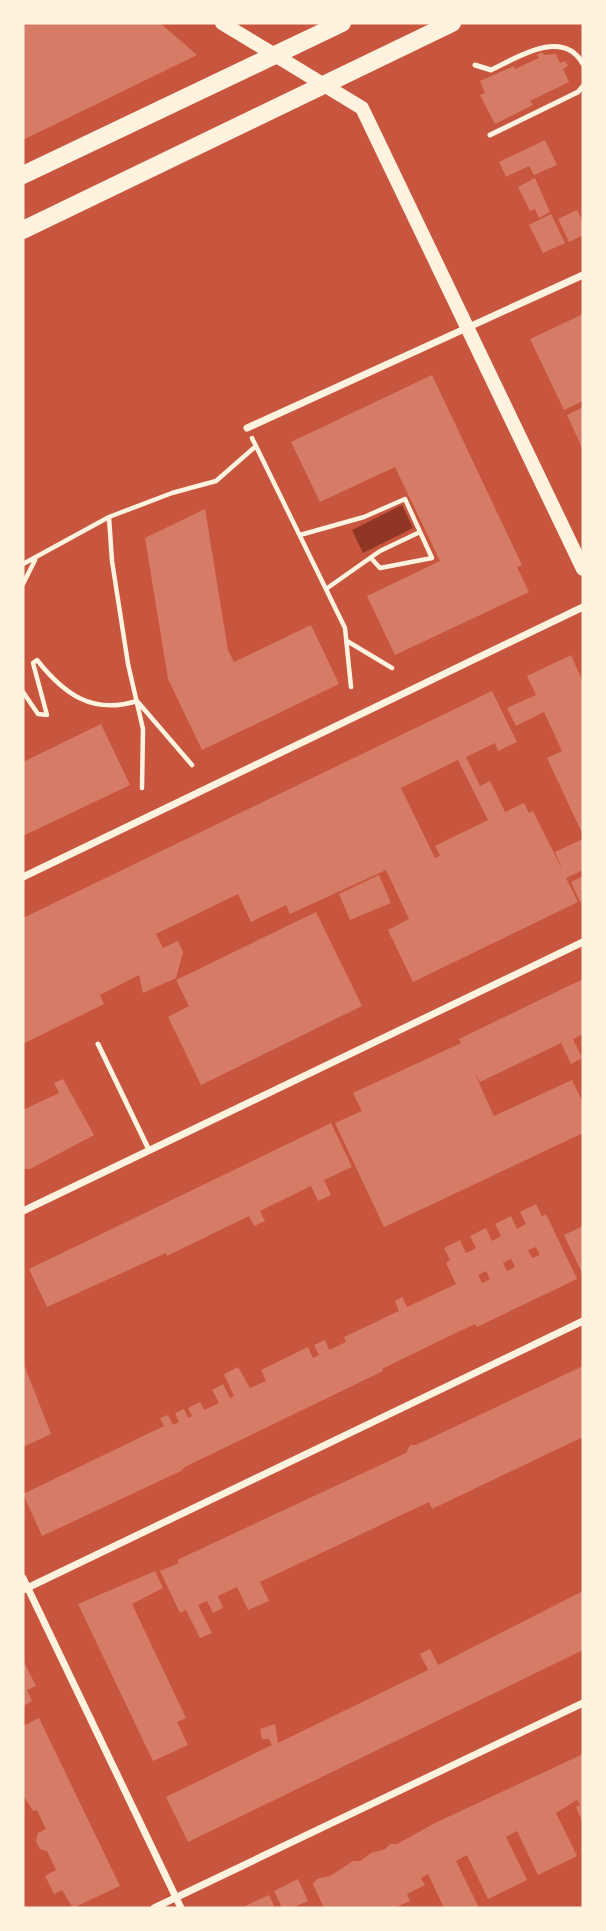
<svg xmlns="http://www.w3.org/2000/svg" width="606" height="1931" font-family="'Archivo Narrow',sans-serif">
<rect width="100%" height="100%" fill="#c8553d"/>
<path fill="#8f3625" d="M402,505l11,23 -50,25 -11,-23z"/>
<path fill="#d67c66" fill-rule="evenodd" d="M23,23h137l37,32 -174,85z
M542,52l2,3 12,-1 4,9 5,-2 3,5 -5,3 6,13 -39,19 3,4 -38,19 -15,-29 5,-2 -5,-12 34,-15 1,3 24,-11 -2,-3z
M545,140l12,25 -23,10 -5,-9 -23,11 -7,-15z
M535,178l15,34 -11,6 -4,-9 -5,2 -12,-24z
M577,210l6,12v13l-14,7 -11,-23z
M551,214l14,29 -22,10 -14,-28z
M583,314v87l-19,9 -34,-71z
M432,375l90,190 -5,2 12,25 -134,63 -28,-59 73,-35 -45,-94 -75,35 -29,-60z
M583,407v43l-16,-35z
M205,509l23,141 6,12 77,-37 28,59 -137,66 -34,-71 -23,-141z
M571,655l12,27v153l-36,-77 15,-7 -18,-39 -28,14 -9,-18 29,-13 -9,-19z
M492,691l25,51 -19,9 -3,-8 -29,14 14,29 10,-5 15,31 19,-9 5,10 4,-2 30,60 -8,-19 28,-13v31l-17,8 12,24 -165,80 -25,-52 21,-11 -23,-49 -96,44 -4,-9 -35,17 -13,-28 -82,40 7,14 15,-7 5,11 -7,26 -33,15 -4,-18 -39,20 4,9 -81,40v-126zM458,760l30,60 -53,26 5,10 -5,2 -34,-70z
M101,724l29,61 -107,51v-74z
M379,875l12,28 -41,17 -11,-26z
M583,876v24l-3,2 -9,-20z
M316,912l46,94 -161,79 -33,-68 21,-11 -13,-26z
M583,979v55l-10,5 9,19 -11,6 -10,-21 -81,39 -6,-10 20,44 78,-36 11,23v30l-199,94 -49,-104 27,-12 -9,-18 108,-50 -2,-4z
M63,1079l31,56 -64,34h-7v-59l36,-17 -5,-10z
M331,1123l21,44 -28,13 7,15 -13,6 -7,-15 -51,25 5,10 -11,5 -5,-10 -82,40 -1,-3 -119,54 -18,-38z
M536,1204l6,13 4,-3 31,65 -100,48 -2,-3 -38,18 -55,27 1,2 -198,96 -4,4 -139,65 -19,-42 141,-68 -4,-8 8,-3 5,10 6,-3 -4,-9 9,-4 4,9 4,-2 -4,-8 12,-6 4,8 15,-7 -7,-13 11,-6 7,14 4,-2 -10,-22 14,-7 12,21 16,-7 -5,-11 47,-23 5,11 6,-3 -5,-10 11,-5 4,10 17,-8 -2,-5 55,-26 -4,-10 7,-4 5,10 49,-23 -10,-21 4,-3 -6,-12 16,-8 6,13 5,-2 5,-3 -6,-12 16,-8 6,13 9,-5 -6,-12 16,-8 6,13 5,-3 4,-2 -6,-12zM536,1247l4,8 -8,3 -4,-8zM511,1259l4,8 -8,4 -4,-8zM486,1271l4,8 -8,4 -4,-8z
M583,1226v49l-19,-40z
M23,1362l28,72 -28,13z
M583,1366v71l-151,72 -3,-7 -169,80 9,19 -21,9 -11,-23 -19,9 5,12 -10,5 -6,-12 -9,4 14,28 -12,5 -14,-28 -6,3 -20,-42 19,-8 -2,-3 229,-107 4,-8h6z
M155,1571l8,17 -31,16 54,114 -9,4 11,23 -35,16 -75,-157z
M583,1591v59l-395,192 -22,-45 106,-52 -3,-6h-7l-2,-10 15,-5 3,19 150,-73 -8,-16 10,-5 8,16z
M23,1660l13,26 -9,4 5,11 -9,5z
M39,1718l81,168 -47,22 -11,-18 -8,4 -9,-18 11,-6 -9,-19 -7,-2 -4,-8 2,-8 8,-4 -9,-19 -4,1 -10,-16v-69z
M583,1754v69l-7,-16 4,-2 -3,-5 -21,13 21,43 -39,19 -21,-44 -11,6 21,43 -39,19 -21,-44 -11,6 23,47h-35l-16,-34 -7,4 4,7 -18,9 3,7 -16,7h-70l-11,-24 4,-5 13,-3 23,-15h7l11,-8 14,-4 5,-5h7l38,-21z
M298,1879l10,22 -16,7h-10l-8,-17z
M269,1895l6,13h-34z"/>
<g fill="none" stroke-linecap="round" stroke-linejoin="round">
<path stroke="#fff3e0" stroke-width="4.5" d="M252,438l93,190 6,59
M109,517l3,44 16,103 15,65 -1,59
M300,535l64,-18 41,-18 27,59 -52,10 -9,-10
M23,564l86,-47 63,-24 44,-12 40,-35
M23,584l12,-24
M326,589l54,-38 40,-19
M347,641l45,27
M23,692l15,22 9,1 -14,-52 4,-3c27,34 55,55 100,41l55,64"/>
<path stroke="#fff3e0" stroke-width="5" d="M475,65l16,5c25,-12 72,-43 92,-6
M490,135l88,-43 5,-6
M98,1044l51,106"/>
<path stroke="#fff3e0" stroke-width="7" d="M247,428l336,-153
M23,877l560,-270
M23,1211l560,-269
M23,1578l158,330
M23,1590l560,-269
M154,1908l429,-205"/>
<path stroke="#fff3e0" stroke-width="14" d="M222,23l140,85 221,461"/>
<path stroke="#fff3e0" stroke-width="18" d="M23,175l319,-152
M23,230l429,-207"/>
</g>
<rect width="606" height="1931" fill="none" stroke="#fff3e0" stroke-width="49"/>
</svg>
